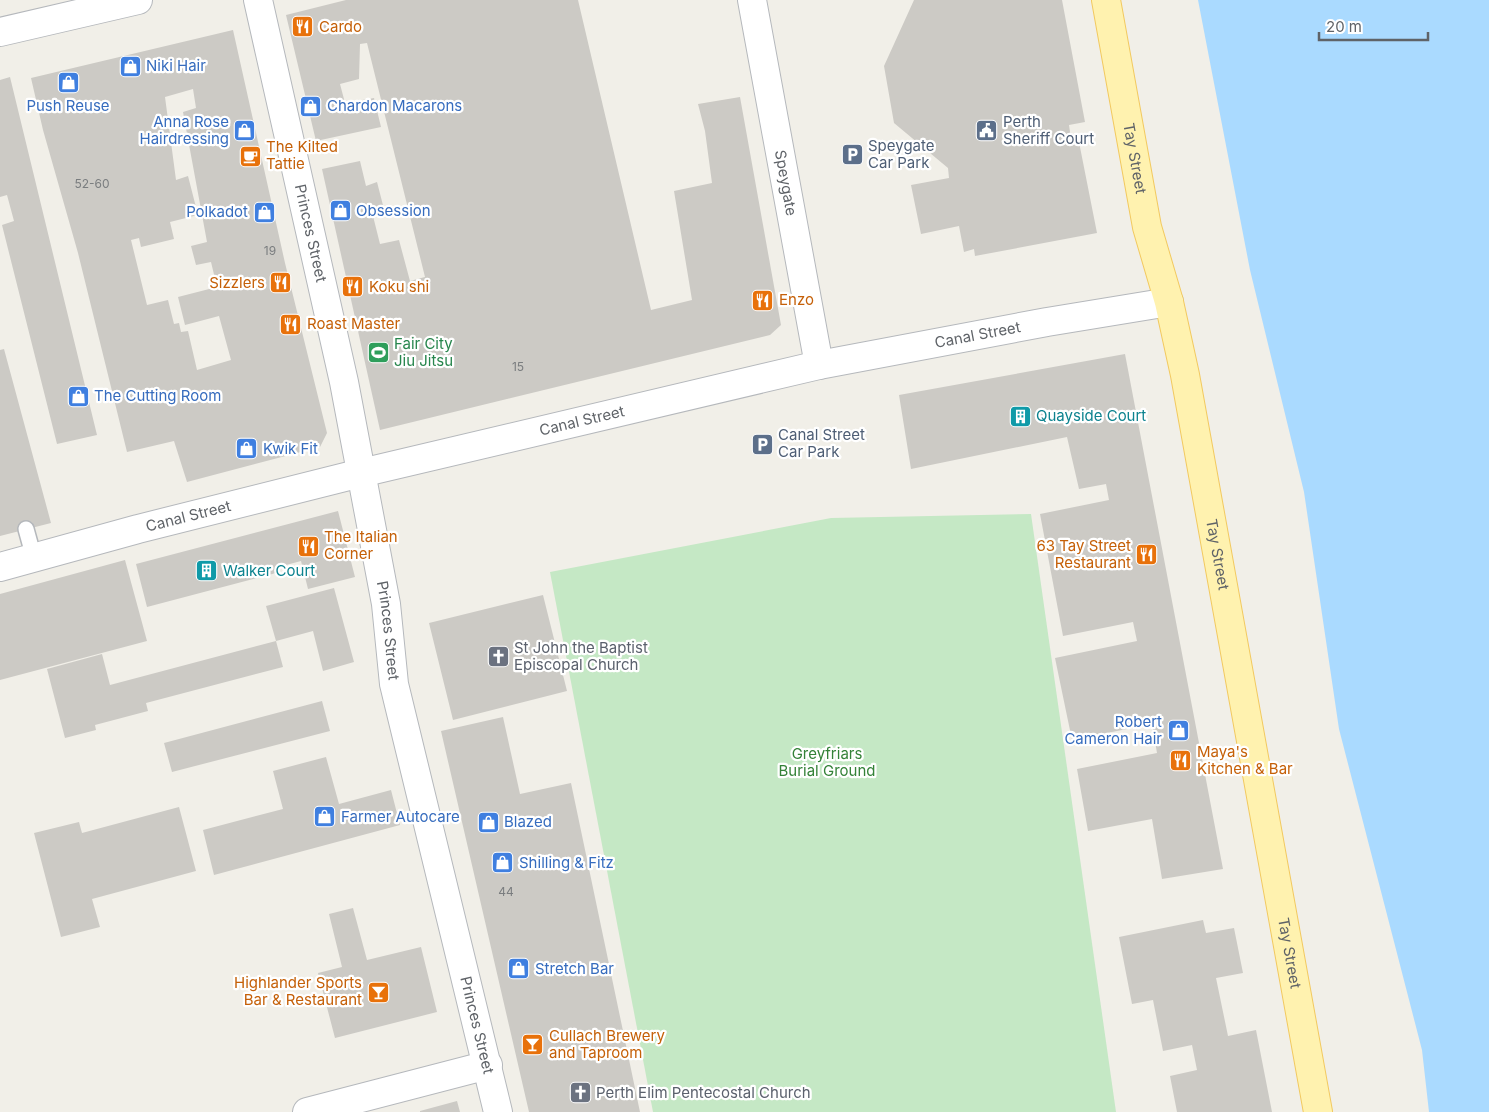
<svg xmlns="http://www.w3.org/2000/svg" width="1489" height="1112" font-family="Inter,sans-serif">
<rect width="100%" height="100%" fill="#f1efe8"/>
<path fill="#c5e8c5" d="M1031,514l85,598h-463l-103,-540 281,-54z"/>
<path fill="#aadaff" d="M1198,0h291v1112h-60l-7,-62 -83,-321 -35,-237 -54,-222z"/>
<path fill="#cccac5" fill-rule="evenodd" d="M346,0h232l73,310 41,-10 -18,-109 38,-8 -7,-52 -7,-27 42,-7 41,228 -11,10 -390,95 -58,-261 38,-8 6,25 11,-4 8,31 -12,3 7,28 19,-4 11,41 15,-4 -58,-234 -7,1 -1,35 -19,5 5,19 29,-5 7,29 -65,14 -30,-126z
M914,0h148l23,122 -16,3 2,14 7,-2 19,96 -122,23 -1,-7 -10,3 -5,-26 -38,8 -10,-49 38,-7 -1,-10 -54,-45 -10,-57z
M233,30l52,233 42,170 -7,14 -133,35 -13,-41 -47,11 -49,-199 -35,-123 -12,-52zM193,89l3,19 -13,4 24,130 -16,4 5,19 15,-3 6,25 -39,10 7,28 34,-9 12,44 -34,10 -9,-39 -7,1 -2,-9 -5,1 -6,-24 -21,5 -16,-65 8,-2 2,9 33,-8 -4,-17 28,-7 -10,-39 -12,4 -11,-83z
M10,77l87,358 -40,9 -55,-219 12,-4 -7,-26 -7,2v-117z
M4,349l47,174 -51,13v-186z
M1125,354l98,515 -61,10 -10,-60 -64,12 -11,-62 80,-16 -5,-29 -80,16 -17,-82 82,-17 -4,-19 -70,14 -23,-122 69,-14 -3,-16 -27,5 -12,-52 -156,32 -12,-74z
M338,511l17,66 -47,12 -7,-28 -26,7 1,5 -129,34 -11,-43z
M125,560l22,81 -147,39v-86z
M334,588l20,74 -31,9 -10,-40 -37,10 -10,-35z
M543,595l24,96 -114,29 -24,-97z
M276,641l7,26 -137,36 2,8 -53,14 1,5 -31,8 -18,-69 55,-15 8,31z
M322,701l8,30 -158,41 -8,-29z
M503,717l17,77 51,-11 69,329h-111l-88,-381z
M326,757l13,47 52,-14 9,35 -186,50 -11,-45 80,-21 -10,-38z
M179,807l17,64 -104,28 8,28 -39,10 -27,-104 45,-11 3,11z
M353,908l14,52 54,-13 16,65 -102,26 -17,-65 24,-6 -13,-53z
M1203,920l3,13 28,-5 9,45 -27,5 12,58 28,-6 16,82h-95l-7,-36 27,-6 -5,-25 -29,6 -10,-51 -21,4 -13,-67z
M457,1101l3,11h-40v-1z"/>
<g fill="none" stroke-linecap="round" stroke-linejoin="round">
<defs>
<path id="service" d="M26,529l8,29"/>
<g id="minor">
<path id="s1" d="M258,0l86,382 42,222 8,80 104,428"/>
<path id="s2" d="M752,0l67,365"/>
<path d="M0,32l138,-32"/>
<path id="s3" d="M0,567l138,-38 223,-56 458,-108 228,-43 122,-20"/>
<path d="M307,1112l181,-47"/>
</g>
<g id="primary">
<path id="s4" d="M1106,0l41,227 22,75 16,73 133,737"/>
</g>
</defs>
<use href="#service" stroke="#b5b8bc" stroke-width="18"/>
<use href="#minor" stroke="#b5b8bc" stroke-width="30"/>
<use href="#primary" stroke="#f2c960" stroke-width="30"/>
<use href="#service" stroke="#fff" stroke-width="15"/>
<use href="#minor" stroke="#fff" stroke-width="28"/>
<use href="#primary" stroke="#fff2af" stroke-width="28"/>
</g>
<defs>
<symbol id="restaurant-square" viewBox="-11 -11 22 22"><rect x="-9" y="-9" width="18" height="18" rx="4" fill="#e8710a" stroke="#fff"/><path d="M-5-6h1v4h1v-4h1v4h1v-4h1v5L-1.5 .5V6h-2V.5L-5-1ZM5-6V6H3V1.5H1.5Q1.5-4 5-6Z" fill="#fff"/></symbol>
<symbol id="shop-square" viewBox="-11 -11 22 22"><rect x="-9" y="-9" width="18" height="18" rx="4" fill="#3f7fe0" stroke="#fff"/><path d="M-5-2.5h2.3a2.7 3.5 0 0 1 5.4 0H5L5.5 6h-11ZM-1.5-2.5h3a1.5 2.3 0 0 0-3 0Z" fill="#fff"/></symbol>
<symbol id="civic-square" viewBox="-11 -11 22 22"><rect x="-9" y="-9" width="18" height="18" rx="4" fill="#5c6f8a" stroke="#fff"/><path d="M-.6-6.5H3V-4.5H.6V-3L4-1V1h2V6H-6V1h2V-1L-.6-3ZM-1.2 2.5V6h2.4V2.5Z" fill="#fff"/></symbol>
<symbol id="parking-square" viewBox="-11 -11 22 22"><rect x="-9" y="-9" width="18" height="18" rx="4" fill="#5c6f8a" stroke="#fff"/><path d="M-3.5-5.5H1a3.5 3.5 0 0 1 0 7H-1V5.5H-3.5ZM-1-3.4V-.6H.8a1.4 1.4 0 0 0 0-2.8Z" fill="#fff"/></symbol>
<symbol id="cafe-square" viewBox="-11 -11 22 22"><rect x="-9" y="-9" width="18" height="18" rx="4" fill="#e8710a" stroke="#fff"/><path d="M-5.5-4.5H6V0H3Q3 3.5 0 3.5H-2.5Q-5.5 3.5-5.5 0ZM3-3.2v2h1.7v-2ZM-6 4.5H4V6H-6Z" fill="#fff"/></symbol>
<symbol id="stadium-square" viewBox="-11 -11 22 22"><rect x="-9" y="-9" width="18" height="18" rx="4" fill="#2e9e5b" stroke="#fff"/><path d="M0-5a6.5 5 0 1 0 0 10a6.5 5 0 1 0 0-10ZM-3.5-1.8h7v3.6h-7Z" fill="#fff"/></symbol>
<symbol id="building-square" viewBox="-11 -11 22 22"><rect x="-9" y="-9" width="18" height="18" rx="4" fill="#0f9aa8" stroke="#fff"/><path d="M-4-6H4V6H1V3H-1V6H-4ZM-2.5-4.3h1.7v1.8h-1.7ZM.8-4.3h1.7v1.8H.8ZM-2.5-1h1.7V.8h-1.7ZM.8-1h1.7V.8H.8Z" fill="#fff"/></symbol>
<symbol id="church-square" viewBox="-11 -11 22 22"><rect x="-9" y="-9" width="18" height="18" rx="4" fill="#6b7280" stroke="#fff"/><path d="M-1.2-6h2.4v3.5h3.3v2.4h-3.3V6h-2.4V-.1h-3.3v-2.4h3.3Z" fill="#fff"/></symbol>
<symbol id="bar-square" viewBox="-11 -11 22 22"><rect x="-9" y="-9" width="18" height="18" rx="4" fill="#e8710a" stroke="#fff"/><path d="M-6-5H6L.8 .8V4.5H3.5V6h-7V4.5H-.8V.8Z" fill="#fff"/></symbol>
</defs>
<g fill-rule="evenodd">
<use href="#restaurant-square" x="290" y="14" width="25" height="25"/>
<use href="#shop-square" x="118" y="54" width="25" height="25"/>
<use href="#shop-square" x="56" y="70" width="25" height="25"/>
<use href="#shop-square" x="298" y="94" width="25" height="25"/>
<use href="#shop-square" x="232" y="118" width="25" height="25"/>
<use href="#civic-square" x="974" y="118" width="25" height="25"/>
<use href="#parking-square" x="840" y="142" width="25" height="25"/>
<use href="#cafe-square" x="238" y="144" width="25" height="25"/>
<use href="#shop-square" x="328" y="198" width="25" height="25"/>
<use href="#shop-square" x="252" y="200" width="25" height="25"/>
<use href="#restaurant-square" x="268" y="270" width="25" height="25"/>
<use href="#restaurant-square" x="340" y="274" width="25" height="25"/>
<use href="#restaurant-square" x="750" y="288" width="25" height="25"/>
<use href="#restaurant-square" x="278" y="312" width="25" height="25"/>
<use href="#stadium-square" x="366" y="340" width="25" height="25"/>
<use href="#shop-square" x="66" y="384" width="25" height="25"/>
<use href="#building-square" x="1008" y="404" width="25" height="25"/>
<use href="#parking-square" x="750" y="432" width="25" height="25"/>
<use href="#shop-square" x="234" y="436" width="25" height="25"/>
<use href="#restaurant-square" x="296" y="534" width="25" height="25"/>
<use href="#restaurant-square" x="1134" y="542" width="25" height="25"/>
<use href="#building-square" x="194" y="558" width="25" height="25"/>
<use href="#church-square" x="486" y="644" width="25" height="25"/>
<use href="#shop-square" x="1166" y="718" width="25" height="25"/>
<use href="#restaurant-square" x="1168" y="748" width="25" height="25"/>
<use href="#shop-square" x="312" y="804" width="25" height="25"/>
<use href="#shop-square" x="476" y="810" width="25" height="25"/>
<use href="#shop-square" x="490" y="850" width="25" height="25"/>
<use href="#shop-square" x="506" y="956" width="25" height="25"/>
<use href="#bar-square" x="366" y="980" width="25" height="25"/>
<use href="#bar-square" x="520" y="1032" width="25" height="25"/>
<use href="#church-square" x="568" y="1080" width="25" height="25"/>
</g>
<g text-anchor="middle" stroke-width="4.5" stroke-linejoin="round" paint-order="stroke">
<g font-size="12" fill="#7a7d7f">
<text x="92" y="188">52-60</text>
<text x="270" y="255">19</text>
<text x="518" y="371">15</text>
<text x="506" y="896">44</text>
</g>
<g font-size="15" fill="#c56008" stroke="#fff" text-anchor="start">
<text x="319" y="32">Cardo</text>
<text x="266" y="152">The Kilted<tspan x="266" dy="17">Tattie</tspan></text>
<text x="265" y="288" text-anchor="end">Sizzlers</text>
<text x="369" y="292">Koku shi</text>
<text x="779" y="305">Enzo</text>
<text x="307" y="329">Roast Master</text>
<text x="324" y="542">The Italian<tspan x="324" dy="17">Corner</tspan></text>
<text x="1131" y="551" text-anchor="end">63 Tay Street<tspan x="1131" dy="17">Restaurant</tspan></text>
<text x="1197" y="757">Maya's<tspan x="1197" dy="17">Kitchen &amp; Bar</tspan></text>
<text x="362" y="988" text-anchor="end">Highlander Sports<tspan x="362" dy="17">Bar &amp; Restaurant</tspan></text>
<text x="549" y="1041">Cullach Brewery<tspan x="549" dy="17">and Taproom</tspan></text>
</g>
<g font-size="15" fill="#366cbe" stroke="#fff" text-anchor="start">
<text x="146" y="71">Niki Hair</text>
<text x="68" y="111" text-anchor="middle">Push Reuse</text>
<text x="327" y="111">Chardon Macarons</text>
<text x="229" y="127" text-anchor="end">Anna Rose<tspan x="229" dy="17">Hairdressing</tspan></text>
<text x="356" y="216">Obsession</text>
<text x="248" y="217" text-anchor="end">Polkadot</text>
<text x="94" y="401">The Cutting Room</text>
<text x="263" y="454">Kwik Fit</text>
<text x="1162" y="727" text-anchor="end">Robert<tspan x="1162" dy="17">Cameron Hair</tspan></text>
<text x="341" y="822">Farmer Autocare</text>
<text x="504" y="827">Blazed</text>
<text x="519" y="868">Shilling &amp; Fitz</text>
<text x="535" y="974">Stretch Bar</text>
</g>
<g font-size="15" fill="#4e5e75" stroke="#fff" text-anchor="start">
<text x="1003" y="127">Perth<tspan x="1003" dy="17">Sheriff Court</tspan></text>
<text x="868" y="151">Speygate<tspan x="868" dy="17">Car Park</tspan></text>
<text x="778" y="440">Canal Street<tspan x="778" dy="17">Car Park</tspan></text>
</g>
<g font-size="15" fill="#5f6368" stroke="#fff">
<text dy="5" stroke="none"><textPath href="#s4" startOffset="161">Tay Street</textPath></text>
<text dy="5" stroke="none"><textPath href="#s2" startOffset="186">Speygate</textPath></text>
<text dy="5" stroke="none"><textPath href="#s1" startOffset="239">Princes Street</textPath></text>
<text dy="5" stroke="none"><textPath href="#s3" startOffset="1005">Canal Street</textPath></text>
<text dy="5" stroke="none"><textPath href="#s3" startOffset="600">Canal Street</textPath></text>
<text dy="5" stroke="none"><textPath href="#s3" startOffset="195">Canal Street</textPath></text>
<text dy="5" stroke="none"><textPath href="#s4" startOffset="566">Tay Street</textPath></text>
<text dy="5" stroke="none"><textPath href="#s1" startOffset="644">Princes Street</textPath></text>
<text dy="5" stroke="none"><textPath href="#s4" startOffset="971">Tay Street</textPath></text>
<text dy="5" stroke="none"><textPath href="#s1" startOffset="1049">Princes Street</textPath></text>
</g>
<g font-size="15" fill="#27864d" stroke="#fff" text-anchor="start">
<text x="394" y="349">Fair City<tspan x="394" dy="17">Jiu Jitsu</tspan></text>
</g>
<g font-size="15" fill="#0d838f" stroke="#fff" text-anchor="start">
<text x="1036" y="421">Quayside Court</text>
<text x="223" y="576">Walker Court</text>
</g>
<g font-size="15" fill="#5b616d" stroke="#fff" text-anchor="start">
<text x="514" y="653">St John the Baptist<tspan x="514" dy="17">Episcopal Church</tspan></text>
<text x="596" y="1098">Perth Elim Pentecostal Church</text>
</g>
<g font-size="15" fill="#348238" stroke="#fff">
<text x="827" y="759">Greyfriars<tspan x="827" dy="17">Burial Ground</tspan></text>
</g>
</g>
<path d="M1319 32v8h109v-8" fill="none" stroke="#5f6368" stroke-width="2.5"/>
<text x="1326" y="32" font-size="15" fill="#5f6368" stroke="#ffffff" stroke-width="4" paint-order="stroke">20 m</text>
</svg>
